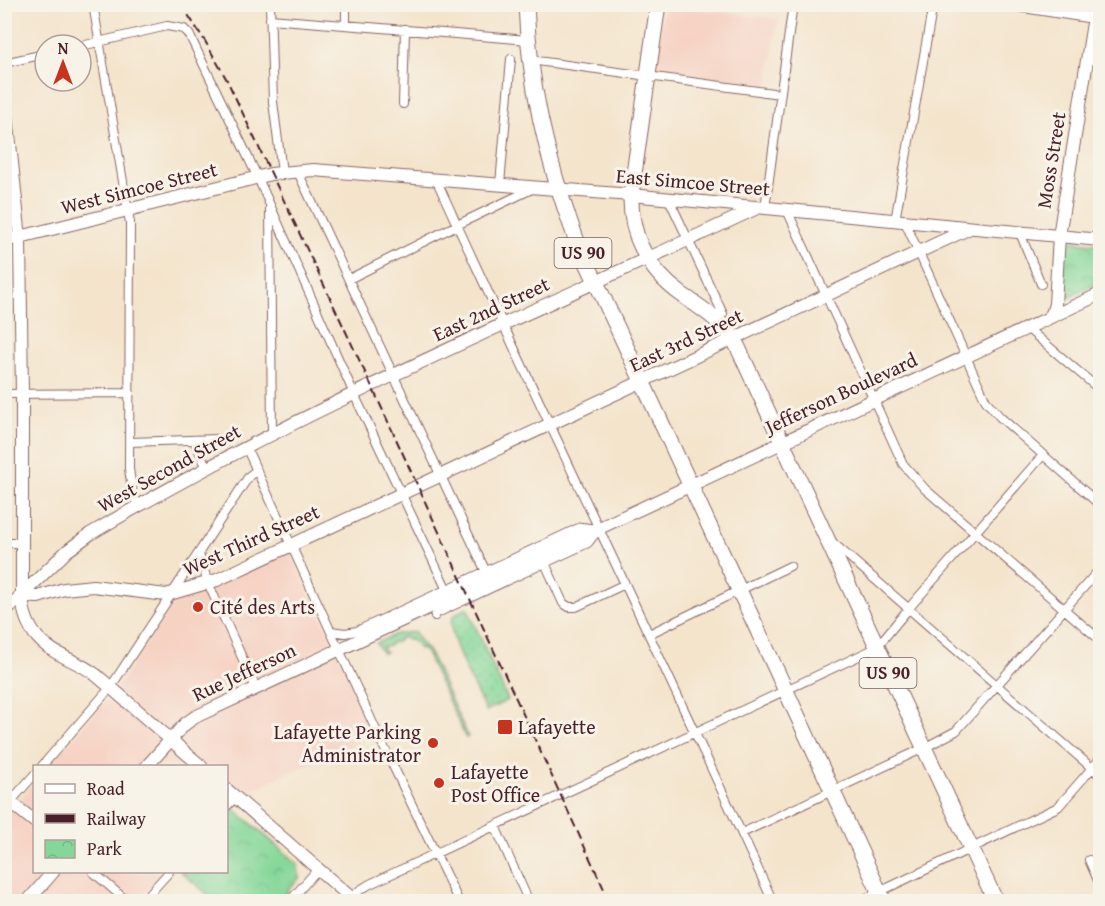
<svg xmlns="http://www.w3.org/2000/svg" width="1105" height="906" font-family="'Gentium Book Plus',serif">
<defs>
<pattern id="grass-dots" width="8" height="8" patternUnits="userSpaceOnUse" patternTransform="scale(1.5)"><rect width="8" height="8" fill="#85d799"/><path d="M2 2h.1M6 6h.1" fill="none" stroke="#74b884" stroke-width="1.8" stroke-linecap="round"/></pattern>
<pattern id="park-crowns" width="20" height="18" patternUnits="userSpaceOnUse" patternTransform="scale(1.5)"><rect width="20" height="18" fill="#85d799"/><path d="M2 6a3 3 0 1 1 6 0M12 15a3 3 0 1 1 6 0" fill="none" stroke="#74b884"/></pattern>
</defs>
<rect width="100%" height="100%" fill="#f7f3e8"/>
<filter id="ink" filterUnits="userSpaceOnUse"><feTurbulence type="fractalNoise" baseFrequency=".0167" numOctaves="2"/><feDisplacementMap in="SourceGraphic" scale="12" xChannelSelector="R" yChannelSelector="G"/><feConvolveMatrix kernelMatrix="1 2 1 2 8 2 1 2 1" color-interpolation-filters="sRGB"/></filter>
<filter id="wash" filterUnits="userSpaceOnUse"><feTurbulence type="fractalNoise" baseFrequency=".008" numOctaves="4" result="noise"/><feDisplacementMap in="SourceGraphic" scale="24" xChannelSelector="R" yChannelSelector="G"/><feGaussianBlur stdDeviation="1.35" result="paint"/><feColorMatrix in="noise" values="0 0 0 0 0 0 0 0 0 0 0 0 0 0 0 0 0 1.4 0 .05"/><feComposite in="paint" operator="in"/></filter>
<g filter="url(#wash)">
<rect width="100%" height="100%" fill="#f4e4cc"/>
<path fill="#f6d2c3" d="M664,5l114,14 -10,67 -113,-16z
M290,553l87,181 -150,66 -1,-34h-178l63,-70 64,-95z
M34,782v90h130l-27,29 -132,1v-86z"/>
<path fill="url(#grass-dots)" stroke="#687b62" stroke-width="1.5" d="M467,608l41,92 -22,11c-9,-18 -39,-74 -34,-92 2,-6 9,-8 15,-11z
M415,632l3,7 11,13 39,85 -2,1 -40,-85 -4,-5 -3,1 -4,-7 -13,-5 -5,5 -7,1 -1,3 -6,1 -1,3 4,2 -3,2 -7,-11 20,-9z"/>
<path fill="url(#park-crowns)" stroke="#687b62" stroke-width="1.5" d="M1062,240l38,5v37l-38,19z
M232,807l66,57 1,14 -20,23h-63l-35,-29h45l1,-58z"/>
</g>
<g filter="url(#ink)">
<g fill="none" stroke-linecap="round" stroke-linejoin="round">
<defs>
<path id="street" d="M93,4l37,219 -1,246 4,27 6,10
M270,4l3,98 9,70
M346,4v19
M270,19l258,21
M81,46l86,-20 17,3 5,5 69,144 96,216 93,196
M530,60l250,34
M4,63l41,-9
M403,104l2,-75
M297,170l189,402
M436,179c110,242 227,481 337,723
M500,184l11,-125
M669,199l54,115
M270,208l2,225
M765,208l28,-204
M787,210l116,254 22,25 175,151
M895,221l38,-217
M905,222l81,179 14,16 100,88
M1020,233l21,51
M349,279l108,-54 77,-37
M1027,328l73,62
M4,394l126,-1
M194,440l13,28
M130,442l89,-3
M246,447l136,296 77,159
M832,542l268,233
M4,543h18
M199,554l9,29 48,105
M545,563l18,40 6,4h7l49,-23
M435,616l2,-3 151,-70 11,-14
M331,631l14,2 12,-2 224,-104 18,2
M649,634l141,-68
M42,766l68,-78 139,-212 8,-6
M226,807l10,-10
M4,809l30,-34
M495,826l34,76
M742,833l182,-85 32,-17 144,-162
M1089,860l11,25
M93,872l35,30
M347,901l13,-11 10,-6 506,-236 33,-40 134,-153
M142,902l27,-30
M289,902l29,-33
M858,902l200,-95 42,-48"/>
<path id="secondary" d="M1011,4l89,14
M4,87l16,152 2,155v202c1,15 6,31 16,42 16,18 41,23 58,37 36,30 70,61 105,91
M4,241l267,-67 42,-4 318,25 469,45
M1047,319l5,-5 3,-10 4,-68 37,-232
M22,596l16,1 26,-8 29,-3 73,9 51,-15 753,-352
M4,612l63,-61 23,-17c213,-127 443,-221 667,-326
M147,766l38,-42 10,-7 905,-423
M226,789l130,113
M4,797l30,24
M27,902l26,-30"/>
<path id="highway" d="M526,4c3,82 21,158 50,235l308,663
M658,4l-27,191c-1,41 17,75 50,99 20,14 38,25 53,45l262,563"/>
</defs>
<use href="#street" stroke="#866463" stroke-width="10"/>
<use href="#secondary" stroke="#866463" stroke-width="14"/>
<use href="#highway" stroke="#866463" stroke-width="17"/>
<use href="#street" stroke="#fff" stroke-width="8"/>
<use href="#secondary" stroke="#fff" stroke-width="12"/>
<use href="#highway" stroke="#fff" stroke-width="15"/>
<path stroke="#4a1f2b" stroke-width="2" stroke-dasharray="9 4.5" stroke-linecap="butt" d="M181,4l24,37 22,39 145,307 238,515"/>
</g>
</g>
<g fill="#c8321e" stroke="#f7f3e8" stroke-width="2">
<circle cx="198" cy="607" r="6"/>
<rect x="497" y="719" width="16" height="16" rx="3"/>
<circle cx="433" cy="743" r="6"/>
<circle cx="439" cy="783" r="6"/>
</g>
<g text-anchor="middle" stroke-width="6" stroke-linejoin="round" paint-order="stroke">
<g fill="#f7f3e8" stroke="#7e5f64" stroke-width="1.5">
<rect x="554.5" y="238" width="57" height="30" rx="4.5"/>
<rect x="859.5" y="658" width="57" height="30" rx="4.5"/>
</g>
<g font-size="18" font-weight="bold" fill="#4a1f2b">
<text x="583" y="259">US 90</text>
<text x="888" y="679">US 90</text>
</g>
<g font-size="20" fill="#4a1f2b" stroke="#f7f3e8">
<text transform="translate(1051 160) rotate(-81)" y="7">Moss Street</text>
<text transform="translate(693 182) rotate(5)" y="7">East Simcoe Street</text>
<text transform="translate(139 188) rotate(-14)" y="7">West Simcoe Street</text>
<text transform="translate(491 309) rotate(-25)" y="7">East 2nd Street</text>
<text transform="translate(686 340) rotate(-25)" y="7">East 3rd Street</text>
<text transform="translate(841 393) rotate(-25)" y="7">Jefferson Boulevard</text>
<text transform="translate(169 468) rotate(-29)" y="7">West Second Street</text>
<text transform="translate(251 540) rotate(-24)" y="7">West Third Street</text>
<text transform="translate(244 672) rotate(-25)" y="7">Rue Jefferson</text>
</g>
<g font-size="20" fill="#4a1f2b" stroke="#f7f3e8" text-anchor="start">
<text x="210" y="614">Cité des Arts</text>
<text x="518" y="734">Lafayette</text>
<text x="421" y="739" text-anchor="end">Lafayette Parking<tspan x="421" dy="23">Administrator</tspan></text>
<text x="451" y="779">Lafayette<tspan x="451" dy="23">Post Office</tspan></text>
</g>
</g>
<rect width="1105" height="906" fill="none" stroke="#f7f3e8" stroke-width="24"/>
<rect x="33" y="765" width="195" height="108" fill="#f7f3e8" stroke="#b29e9c" stroke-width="1.5"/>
<rect x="45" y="784" width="30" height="9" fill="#ffffff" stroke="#b29e9c" stroke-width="1.5"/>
<text x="87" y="795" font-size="18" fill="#4a1f2b">Road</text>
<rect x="45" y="814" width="30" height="9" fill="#4a1f2b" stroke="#b29e9c" stroke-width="1.5"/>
<text x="87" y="825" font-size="18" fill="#4a1f2b">Railway</text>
<rect x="45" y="840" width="30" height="18" fill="url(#park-crowns)" stroke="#b29e9c" stroke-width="1.5"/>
<text x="87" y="855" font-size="18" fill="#4a1f2b">Park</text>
<g transform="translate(63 63)"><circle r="28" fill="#f7f3e8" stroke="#b29e9c" stroke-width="1.5"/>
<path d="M0-4.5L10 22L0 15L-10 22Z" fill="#c8321e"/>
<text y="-9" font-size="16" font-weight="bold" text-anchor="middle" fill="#4a1f2b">N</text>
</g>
</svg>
